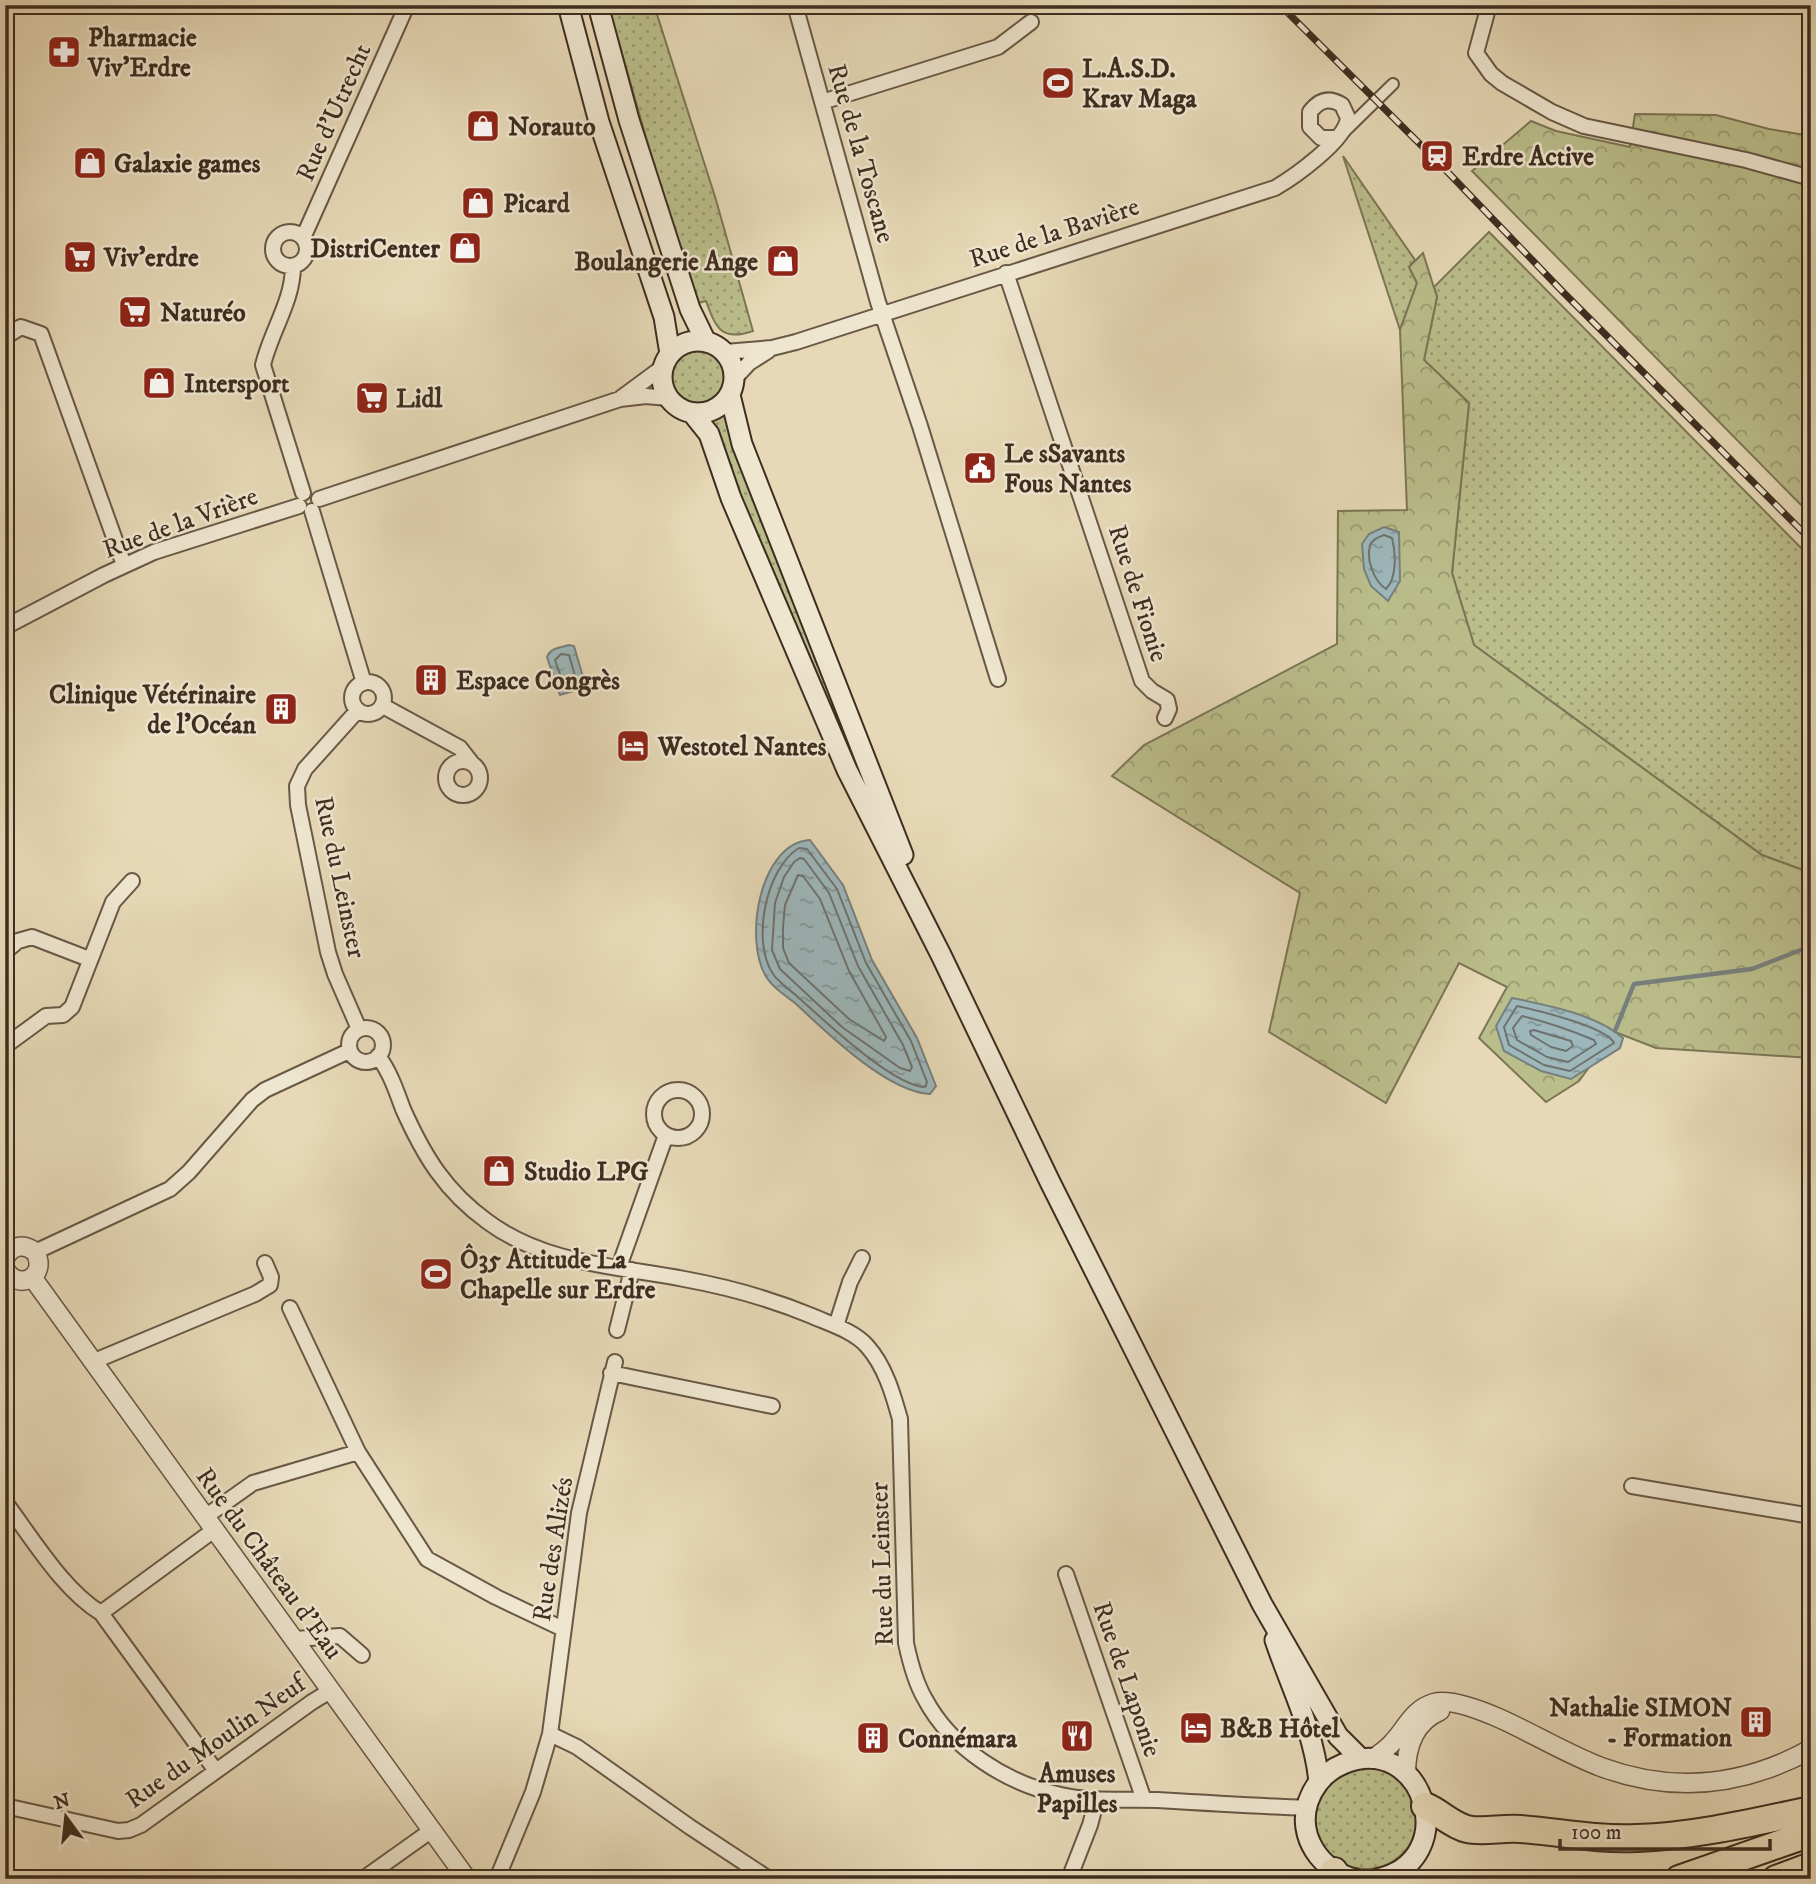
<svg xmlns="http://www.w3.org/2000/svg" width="1816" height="1884" font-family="'IM FELL DW Pica',serif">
<defs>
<pattern id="grass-dots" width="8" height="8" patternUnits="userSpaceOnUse" patternTransform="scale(1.75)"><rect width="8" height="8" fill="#babe8b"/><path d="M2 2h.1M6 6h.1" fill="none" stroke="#999b71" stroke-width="1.8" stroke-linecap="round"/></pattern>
<pattern id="forest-crowns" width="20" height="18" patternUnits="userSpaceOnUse" patternTransform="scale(1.75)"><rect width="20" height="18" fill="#babe8b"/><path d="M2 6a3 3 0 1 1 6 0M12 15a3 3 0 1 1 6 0" fill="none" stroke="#999b71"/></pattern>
<pattern id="water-ripples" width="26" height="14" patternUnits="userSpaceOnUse" patternTransform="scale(1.75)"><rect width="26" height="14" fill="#9db7bb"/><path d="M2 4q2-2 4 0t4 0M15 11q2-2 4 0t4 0" fill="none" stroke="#819598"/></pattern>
</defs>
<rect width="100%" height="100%" fill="#e7d9b7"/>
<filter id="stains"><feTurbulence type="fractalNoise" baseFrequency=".00286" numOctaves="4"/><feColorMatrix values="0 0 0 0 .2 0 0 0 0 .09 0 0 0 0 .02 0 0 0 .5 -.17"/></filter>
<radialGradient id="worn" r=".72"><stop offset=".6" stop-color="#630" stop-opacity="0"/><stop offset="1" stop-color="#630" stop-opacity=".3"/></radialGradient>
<path fill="url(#grass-dots)" stroke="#7c7656" stroke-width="2" d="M608,5h46l62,195 37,131c-32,11 -37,-3 -47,-30l-8,2 -25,-72z
M1343,156l72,104 -6,7 8,16 -17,47z
M1489,232l322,326v315l-49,-18 -288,-210 -22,-72 17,-170 -45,-43 13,-63 -3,-10z
M672 377a26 26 0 1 1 52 0a26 26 0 1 1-52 0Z
M726,410l154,407h-4l-172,-397z
M1315 1818a51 51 0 1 1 102 0a51 51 0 1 1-102 0Z"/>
<path fill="url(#forest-crowns)" stroke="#7c7656" stroke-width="2" d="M1635,114l81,1 53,14 42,7v376l-4,-1 -335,-340 59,-50 25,10 74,16z
M1423,253l14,44 -13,63 45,43 -17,170 22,72 288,210 49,18v185l-155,-10 -41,-16 -36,49 -33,21 -67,-64 28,-51 -48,-24 -73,140 -117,-71 31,-139 -188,-117 32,-31 193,-101 1,-133 69,-1 -7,-180 17,-47 -8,-16z"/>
<path fill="url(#water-ripples)" stroke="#77807d" stroke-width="2" d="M1384,527l15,5 1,49 -12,20 -17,-15 -7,-17 -2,-25 7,-10z
M569,645l5,1 12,41 -26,8 -13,-38c4,-10 13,-9 22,-12z
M810,840l33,45 29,75 45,78 19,48 -6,8c-43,-2 -104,-62 -135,-91 -9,-7 -22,-15 -28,-25 -24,-36 -8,-135 43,-138z
M1512,998c34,7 84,16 111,40l-3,10 -49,31 -30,-8 -37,-20 -8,-25z"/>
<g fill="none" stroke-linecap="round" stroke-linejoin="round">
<path stroke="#6e726e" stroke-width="2" d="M1384,535l8,3c4,15 5,40 -6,51 -12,-8 -20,-29 -16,-43 2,-7 9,-9 14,-11z
M561,654l8,1 7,24 -1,4 -8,2 -4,-2 -8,-23z
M799,848l8,1 30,40 29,74 45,78 16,41 -2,5c-32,-1 -100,-66 -125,-88 -8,-8 -21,-16 -27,-25 -22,-33 -7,-106 26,-126z
M800,858l4,1 25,34 29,73 45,79 9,22 -2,4 -10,-3 -58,-41 -62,-58 -8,-19 3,-47 9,-26 10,-15z
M798,875l5,1 17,23 29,72 37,66 -2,4 -35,-22 -60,-56 -6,-15v-21l2,-22z
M1517,1006c19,4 90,21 97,37l-44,28 -26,-6 -35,-20 -5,-18z
M1522,1016c25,6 48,14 72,24l2,4 -28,18 -21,-5 -30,-17 -4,-12z
M1534,1030l37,11 2,5 -7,5 -15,-4 -20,-12 -1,-4z"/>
<path stroke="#77807d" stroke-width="4.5" d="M1615,1031l19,-47 118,-15 59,-23"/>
<defs>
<path id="pedestrian" d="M1344,132l49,-48"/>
<path id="minor" d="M795,5l83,297 42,124 78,253
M1489,5l-13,48 15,21 11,9 50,29 32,14 162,34 65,18
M822,102l176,-55 33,-25
M273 249a17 17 0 1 1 34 0a17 17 0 1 1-34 0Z
M303,238l104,-233
M293,266c0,35 -22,65 -30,99l40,128
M1006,273l136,408 10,10 15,9 2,9 -4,9
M5,337l16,-10 20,7 83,231
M725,352l47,-4 24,-6 479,-154c19,-11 71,-48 73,-70l-6,-13c-13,-8 -23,-5 -32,7v15l11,11h15
M735,378l14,-15 19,-12
M621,398l42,-31
M319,499l301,-100 26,-3 22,2
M312,511l52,172
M5,627l99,-52 50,-23 145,-46
M352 698a16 16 0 1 1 32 0a16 16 0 1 1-32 0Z
M383,706l77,42 11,14
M358,710l-53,59 -8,17 1,19 30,147 7,22 24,55
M446 778a17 17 0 1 1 34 0a17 17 0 1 1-34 0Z
M5,952l13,-11 14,-4 57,22
M349 1045a17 17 0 1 1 34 0a17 17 0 1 1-34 0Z
M5,1046l41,-30 17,-1 9,-8 41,-105 19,-21
M378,1056c12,16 18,34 25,53 21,47 42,82 85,113 57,42 128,44 196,57 44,8 87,20 128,37 18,8 42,15 55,30 18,20 26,48 33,73l6,224c4,19 9,39 19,56 26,49 82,85 136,96 32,7 64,4 96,5 50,3 100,6 150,8
M654 1114a24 24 0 1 1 48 0a24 24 0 1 1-48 0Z
M35,1252l135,-63 19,-17 63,-72 13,-10 84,-39
M619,1267l47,-132
M290,1308l68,144 69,107 69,38 67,32
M836,1326l14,-44 12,-24
M617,1330l15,-60
M92,1362l163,-68 15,-9 1,-8 -6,-14
M611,1373l161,33
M1632,1486l179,30
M5,1502c27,36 58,88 96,111l115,158
M205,1517l48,-34 105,-31
M1066,1574l78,226
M101,1613l113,-83
M295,1639l45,-3 22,19
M550,1734l27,13 113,80 79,52
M5,1806l113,25 11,-1 12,-5 171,-123 18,-11
M363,1879l69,-49
M497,1879l36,-87 17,-58 29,-221 36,-151
M1069,1879l21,-54 7,-26"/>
<path id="tertiary" d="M5,1258c7,-13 19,-15 30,-6 14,24 -17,41 -30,17
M32,1277l435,602
M1373,1759c6,-5 14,-10 20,-17 14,-15 20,-33 41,-39 17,-5 51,9 67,16 33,15 66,35 100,48 73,27 143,19 210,-18
M1406,1774c0,-26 8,-52 34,-63"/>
<path id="secondary" d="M568,5l31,117 65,195 6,37
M598,5l31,115 61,189 16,33
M662 377a36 36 0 1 1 72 0a36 36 0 1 1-72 0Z
M730,395l12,49 161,411
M693,414l16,20 22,64 116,272 94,185 109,227 212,422 76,132 23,23
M1275,1640c16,48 39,91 44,142
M1355,1879c-34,-8 -58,-42 -47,-77 6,-17 18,-31 35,-38 81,-34 121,97 34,115"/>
<path id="motorway" d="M1425,1806c15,6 26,19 42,23 17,4 36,-2 54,0 39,3 77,11 116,9 59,-2 117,-16 174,-28
M1334,1871l5,8
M1679,1879l132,-46
M1776,1879l35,-13"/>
</defs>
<use href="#pedestrian" stroke="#685846" stroke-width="14"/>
<use href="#minor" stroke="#685846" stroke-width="18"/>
<use href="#tertiary" stroke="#685846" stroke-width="21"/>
<use href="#secondary" stroke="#3e2d20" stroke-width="23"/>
<use href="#motorway" stroke="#3e2d20" stroke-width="30"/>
<use href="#pedestrian" stroke="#efe6d0" stroke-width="10"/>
<use href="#minor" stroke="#efe6d0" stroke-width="14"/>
<use href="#tertiary" stroke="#efe6d0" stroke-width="18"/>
<use href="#secondary" stroke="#efe6d0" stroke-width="19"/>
<use href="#motorway" stroke="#e7d9b7" stroke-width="26"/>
<defs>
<path id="rail" d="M1280,5l157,156 126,131 248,248"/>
</defs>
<use href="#rail" stroke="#3e2d20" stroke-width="7"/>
<use href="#rail" stroke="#efe6d0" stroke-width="4.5" stroke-dasharray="13" stroke-linecap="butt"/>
</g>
<defs>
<symbol id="pharmacy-square" viewBox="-11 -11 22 22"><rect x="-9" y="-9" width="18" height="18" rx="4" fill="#8f2418" stroke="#efe6d0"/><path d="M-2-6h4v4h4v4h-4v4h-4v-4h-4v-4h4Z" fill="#fff"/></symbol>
<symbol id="stadium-square" viewBox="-11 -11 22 22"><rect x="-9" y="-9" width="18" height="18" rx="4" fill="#8f2418" stroke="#efe6d0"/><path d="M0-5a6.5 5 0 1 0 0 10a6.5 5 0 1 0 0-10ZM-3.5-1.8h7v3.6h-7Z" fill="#fff"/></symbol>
<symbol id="shop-square" viewBox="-11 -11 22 22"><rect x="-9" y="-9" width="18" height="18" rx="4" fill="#8f2418" stroke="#efe6d0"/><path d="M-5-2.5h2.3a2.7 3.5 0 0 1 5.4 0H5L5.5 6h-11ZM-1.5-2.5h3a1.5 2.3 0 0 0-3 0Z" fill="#fff"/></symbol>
<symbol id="station-square" viewBox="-11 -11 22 22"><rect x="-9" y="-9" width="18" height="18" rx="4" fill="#8f2418" stroke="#efe6d0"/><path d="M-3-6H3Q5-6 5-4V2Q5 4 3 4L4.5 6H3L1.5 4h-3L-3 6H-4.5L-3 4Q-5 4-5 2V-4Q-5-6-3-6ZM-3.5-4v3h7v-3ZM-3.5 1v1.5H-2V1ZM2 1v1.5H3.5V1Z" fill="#fff"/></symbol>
<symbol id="supermarket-square" viewBox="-11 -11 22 22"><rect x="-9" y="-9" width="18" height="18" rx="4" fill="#8f2418" stroke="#efe6d0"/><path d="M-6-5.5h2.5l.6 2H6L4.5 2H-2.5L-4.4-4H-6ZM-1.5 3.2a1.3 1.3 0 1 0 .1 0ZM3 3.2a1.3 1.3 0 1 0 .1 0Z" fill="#fff"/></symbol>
<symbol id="civic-square" viewBox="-11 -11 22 22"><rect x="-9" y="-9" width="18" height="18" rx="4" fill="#8f2418" stroke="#efe6d0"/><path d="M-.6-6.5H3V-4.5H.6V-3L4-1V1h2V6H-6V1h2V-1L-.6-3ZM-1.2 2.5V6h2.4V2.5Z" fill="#fff"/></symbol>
<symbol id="building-square" viewBox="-11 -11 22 22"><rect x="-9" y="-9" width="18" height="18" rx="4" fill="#8f2418" stroke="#efe6d0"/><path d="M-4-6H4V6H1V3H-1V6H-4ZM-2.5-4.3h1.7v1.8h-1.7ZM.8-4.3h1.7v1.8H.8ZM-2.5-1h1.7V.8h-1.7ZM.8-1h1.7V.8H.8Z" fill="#fff"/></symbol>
<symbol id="hotel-square" viewBox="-11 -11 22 22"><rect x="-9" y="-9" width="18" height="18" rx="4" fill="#8f2418" stroke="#efe6d0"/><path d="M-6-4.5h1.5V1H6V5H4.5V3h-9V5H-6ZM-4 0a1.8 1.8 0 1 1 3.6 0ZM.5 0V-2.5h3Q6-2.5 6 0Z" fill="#fff"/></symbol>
<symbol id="restaurant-square" viewBox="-11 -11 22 22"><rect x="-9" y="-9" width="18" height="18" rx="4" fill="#8f2418" stroke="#efe6d0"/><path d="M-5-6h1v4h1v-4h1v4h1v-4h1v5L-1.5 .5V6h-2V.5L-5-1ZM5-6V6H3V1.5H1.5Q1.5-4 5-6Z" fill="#fff"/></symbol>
</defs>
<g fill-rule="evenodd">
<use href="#pharmacy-square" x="45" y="33" width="38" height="38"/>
<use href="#stadium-square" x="1039" y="64" width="38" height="38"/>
<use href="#shop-square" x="464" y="107" width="38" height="38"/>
<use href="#station-square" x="1418" y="137" width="38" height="38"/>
<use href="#shop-square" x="71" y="144" width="38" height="38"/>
<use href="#shop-square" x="459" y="184" width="38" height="38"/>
<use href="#shop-square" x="446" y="229" width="38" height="38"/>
<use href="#supermarket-square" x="61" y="238" width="38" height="38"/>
<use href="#shop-square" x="764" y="242" width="38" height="38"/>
<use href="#supermarket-square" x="116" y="293" width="38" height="38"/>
<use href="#shop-square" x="140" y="364" width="38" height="38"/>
<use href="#supermarket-square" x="353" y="379" width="38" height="38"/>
<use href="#civic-square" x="961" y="449" width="38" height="38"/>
<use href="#building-square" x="412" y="661" width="38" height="38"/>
<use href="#building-square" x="262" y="690" width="38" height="38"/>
<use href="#hotel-square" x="614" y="727" width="38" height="38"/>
<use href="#shop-square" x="480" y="1152" width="38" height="38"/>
<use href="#stadium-square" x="417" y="1255" width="38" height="38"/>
<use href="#building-square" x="1737" y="1703" width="38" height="38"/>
<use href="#hotel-square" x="1177" y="1709" width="38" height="38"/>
<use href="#restaurant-square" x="1058" y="1717" width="38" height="38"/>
<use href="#building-square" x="854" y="1719" width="38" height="38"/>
</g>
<g text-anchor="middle" stroke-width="5" stroke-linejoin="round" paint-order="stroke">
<g font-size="26" font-weight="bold" fill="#3e2d20" stroke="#efe6d0" text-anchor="start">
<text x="88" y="46">Pharmacie<tspan x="88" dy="30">Viv'Erdre</tspan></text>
<text x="1082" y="77">L.A.S.D.<tspan x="1082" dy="30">Krav Maga</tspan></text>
<text x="508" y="135">Norauto</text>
<text x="1462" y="165">Erdre Active</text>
<text x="114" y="172">Galaxie games</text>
<text x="503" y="212">Picard</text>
<text x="440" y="257" text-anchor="end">DistriCenter</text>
<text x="104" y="266">Viv'erdre</text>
<text x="758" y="270" text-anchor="end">Boulangerie Ange</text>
<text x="160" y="321">Naturéo</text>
<text x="184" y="392">Intersport</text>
<text x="396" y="407">Lidl</text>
<text x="1004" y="462">Le sSavants<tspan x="1004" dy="30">Fous Nantes</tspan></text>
<text x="456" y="689">Espace Congrès</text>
<text x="256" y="703" text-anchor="end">Clinique Vétérinaire<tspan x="256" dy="30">de l'Océan</tspan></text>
<text x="658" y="755">Westotel Nantes</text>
<text x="524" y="1180">Studio LPG</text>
<text x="460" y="1268">Ô35 Attitude La<tspan x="460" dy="30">Chapelle sur Erdre</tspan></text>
<text x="1732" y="1716" text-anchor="end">Nathalie SIMON<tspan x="1732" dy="30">- Formation</tspan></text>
<text x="1220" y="1737">B&amp;B Hôtel</text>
<text x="898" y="1747">Connémara</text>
<text x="1077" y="1782" text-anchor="middle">Amuses<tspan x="1077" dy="30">Papilles</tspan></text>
</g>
<g font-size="26" fill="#3e2d20" stroke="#efe6d0">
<text transform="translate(333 112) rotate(-66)" y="9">Rue d'Utrecht</text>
<text transform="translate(862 153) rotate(74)" y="9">Rue de la Toscane</text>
<text transform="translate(1054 232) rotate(-18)" y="9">Rue de la Bavière</text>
<text transform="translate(180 522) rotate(-20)" y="9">Rue de la Vrière</text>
<text transform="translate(1139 593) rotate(72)" y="9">Rue de Fionie</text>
<text transform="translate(341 877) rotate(78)" y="9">Rue du Leinster</text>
<text transform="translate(552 1549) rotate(-81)" y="9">Rue des Alizés</text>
<text transform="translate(270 1563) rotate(54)" y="9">Rue du Château d'Eau</text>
<text transform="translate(881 1564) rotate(-92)" y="9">Rue du Leinster</text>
<text transform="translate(1128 1679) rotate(71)" y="9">Rue de Laponie</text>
<text transform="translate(215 1741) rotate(-35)" y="9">Rue du Moulin Neuf</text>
</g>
</g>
<rect width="1816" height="1884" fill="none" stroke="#e7d9b7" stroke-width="28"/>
<rect x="7" y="7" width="1802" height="1870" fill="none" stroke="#3e2d20" stroke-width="3.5"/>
<rect x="14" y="14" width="1788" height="1856" fill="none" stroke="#3e2d20" stroke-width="2"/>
<g transform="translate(66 1817) rotate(345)" stroke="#efe6d0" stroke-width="5" paint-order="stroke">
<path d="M0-5L12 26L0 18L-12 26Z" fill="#3e2d20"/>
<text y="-10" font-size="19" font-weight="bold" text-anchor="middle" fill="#3e2d20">N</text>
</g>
<path d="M1560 1839v10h210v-10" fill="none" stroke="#3e2d20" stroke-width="3.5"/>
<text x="1571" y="1839" font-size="21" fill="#3e2d20" stroke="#efe6d0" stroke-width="5" paint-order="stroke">100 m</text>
<rect width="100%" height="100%" filter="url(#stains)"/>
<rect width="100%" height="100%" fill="url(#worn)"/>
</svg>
